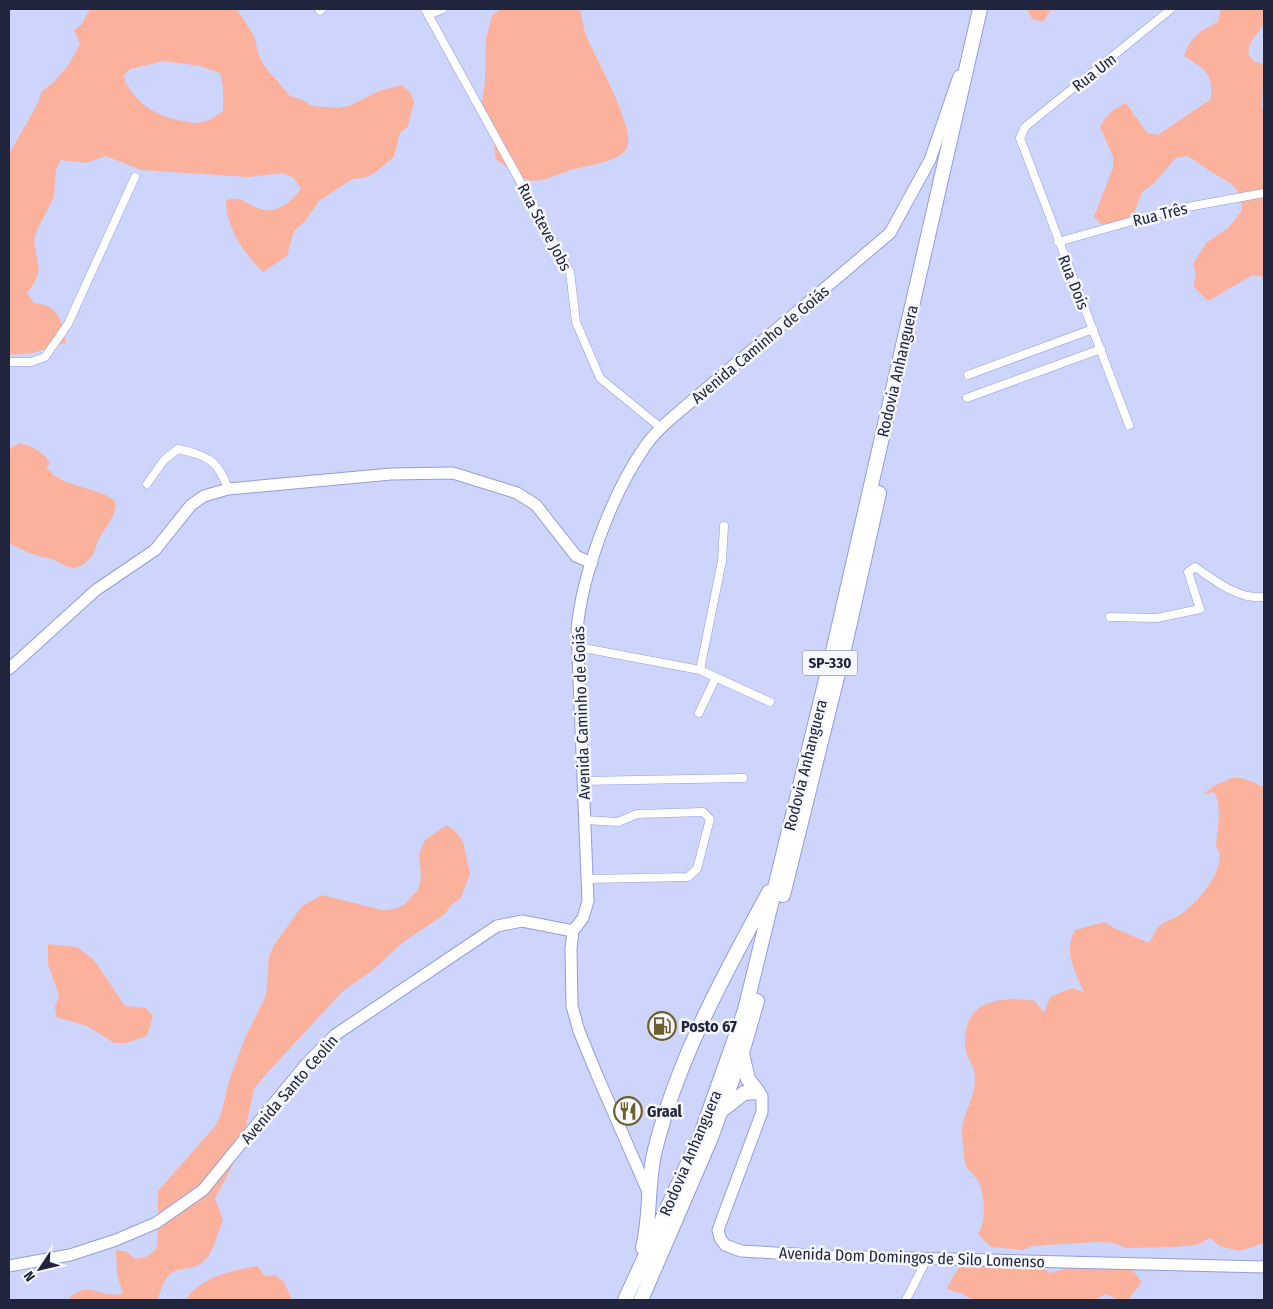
<svg xmlns="http://www.w3.org/2000/svg" width="1273" height="1309" font-family="'Fira Sans Condensed',sans-serif">
<rect width="100%" height="100%" fill="#cdd5fc"/>
<path fill="#fbb19c" fill-rule="evenodd" d="M90,9h147l17,27 6,23 7,10 23,27 13,4 9,6 26,2 11,-2 30,-15 23,-6 8,7 4,10 -6,24 -8,7 -6,24 -21,17 -9,4 -12,1 -33,22 -14,20 -11,10 -7,25 -24,16c-20,-19 -37,-45 -37,-72 18,-4 19,4 34,9 16,6 32,-8 41,-20l-7,-11 -11,-5 -35,4 -107,-7 -35,-14 -20,7 -25,-3 -5,10 -2,27 -16,31 -4,12 5,30 -4,12 -8,11 7,10c25,2 28,18 32,40l-33,10 -24,2v-201l29,-51 3,-11 13,-10 15,-18 11,-20 -6,-14 7,-5zM164,61l36,5 20,7 3,13v25c-6,4 -13,10 -21,11 -5,2 -13,0 -19,-1 -28,-5 -49,-18 -60,-45l7,-7z
M510,9h70c2,8 3,18 6,26 8,20 51,95 41,113 -9,15 -41,17 -56,22 -42,15 -40,17 -75,-11l-4,-29 -10,-28 3,-20 1,-43 6,-24 8,-5z
M1027,9h24l-8,13 -11,-3z
M1221,9h43v15l-14,19 -2,11 7,8 9,2 -2,41 2,9v163l-11,-2 -45,26 -15,-15 3,-11 -3,-11 13,-21 22,-15 14,-17c-2,-30 -15,-28 -35,-42 -7,-5 -12,-9 -20,-13l-11,2 -24,27 -10,7 -8,22 -21,12 -12,-2 -7,-7 19,-49v-12l-13,-29c7,-13 13,-18 26,-24l21,30 11,2 53,-36c2,-28 -7,-30 -27,-43 6,-19 17,-26 34,-34z
M20,443c12,3 24,9 30,20l-4,4c17,22 49,18 69,34 2,14 -6,22 -14,34 -4,6 -5,15 -9,21 -19,24 -28,5 -44,2 -14,-2 -26,-8 -39,-15v-94z
M1231,778h12l21,9v456l-24,8 -21,-5 -8,-8 -15,7 -22,2 -48,1 -12,-5 -17,-1 -65,4 -9,4 -32,-3 -13,-13c9,-13 7,-42 -1,-55 -3,-5 -10,-9 -12,-15 -1,-8 -3,-26 -3,-34 1,-17 14,-34 13,-52 0,-12 -9,-20 -10,-32 -2,-46 34,-50 70,-45l9,12 6,-16 22,-9 12,4c-9,-20 -21,-40 -9,-62l29,-8 10,6 35,15c4,-6 7,-15 13,-19 5,-4 12,-5 18,-9 16,-11 51,-49 36,-69 1,-16 7,-39 -2,-54l-10,2 8,-7z
M447,825l9,7 7,10 7,32 -9,24 -10,7 -6,9 -43,29 -29,27 -30,21 -75,81 -14,17 -13,61 -26,48 8,22c-6,13 -9,36 -23,44 -5,4 -12,4 -18,5 -16,2 -21,18 -24,31h-90c19,-22 33,-1 55,-6l-6,-20 -1,-24 11,2 8,7 11,-2 10,-7c4,-20 1,-39 2,-59l58,-66 5,-11 9,-36 15,-40 21,-42 3,-40 5,-11 28,-39 20,-11 60,15 12,-1 10,-4 14,-15 3,-12 -2,-24 6,-14z
M48,944l29,3 17,13 31,46 21,2 7,8 -6,20 -20,7h-13l-27,-17 -31,-9 -1,-11 4,-10 -11,-32z
M961,1264l79,2 10,7 35,-9 46,4 11,14 -14,18h-9l-13,-6 -12,6h-120l-14,-7 -14,-4z
M257,1266l8,10 11,-1 8,7 8,18h-106c15,-24 46,-29 71,-34z"/>
<g fill="none" stroke-linecap="round" stroke-linejoin="round">
<defs>
<path id="street" d="M425,9l145,263 6,50 24,56 61,50
M320,11l2,-2
M428,15l15,-6
M1058,242l113,-32 93,-17
M9,362h22l14,-5 23,-33 67,-147
M968,375l125,-46
M967,398l134,-49
M1129,425l-109,-287 5,-11 146,-118
M147,484l17,-24 14,-11c29,7 40,10 50,40
M1110,617l47,1 43,-9 -12,-37 7,-5c21,14 43,33 69,30
M578,647l122,23 70,32
M700,670l22,-109 2,-35
M699,713l17,-36
M583,781l160,-3
M585,820l33,2 19,-8 66,-2 7,7 -13,50 -9,8 -100,2
M906,1300l22,-43"/>
<path id="secondary" d="M9,669l87,-79 59,-40 36,-45 13,-9 24,-7 163,-15 62,-1 64,20 19,12 40,51 16,7
M758,1092l4,4v16l-44,118 2,8 5,7 16,6 90,5 433,11
M649,1194l-52,-119 -18,-44 -7,-25 -1,-57 2,-18 10,-13 5,-17 -11,-271c5,-56 35,-136 67,-182 11,-17 28,-30 43,-43l203,-172 40,-73 29,-84
M9,1266l61,-11 46,-15 40,-17 47,-33 104,-127 28,-28 162,-109 25,-5 51,10"/>
<path id="highway" d="M783,895l62,-250 34,-152
M742,1054l6,25 10,13
M722,1110l22,-17 14,-1
M643,1248c8,-32 4,-66 12,-98 23,-92 69,-175 114,-258
M625,1300l75,-163 45,-127 90,-367 145,-634
M641,1300l69,-160 32,-87 15,-52"/>
</defs>
<use href="#street" stroke="#929cda" stroke-width="9"/>
<use href="#secondary" stroke="#929cda" stroke-width="13"/>
<use href="#highway" stroke="#929cda" stroke-width="16"/>
<use href="#street" stroke="#fff" stroke-width="8"/>
<use href="#secondary" stroke="#fff" stroke-width="11"/>
<use href="#highway" stroke="#fff" stroke-width="14"/>
</g>
<defs>
<symbol id="fuel-ring" viewBox="-11 -11 22 22"><circle r="9.5" fill="#f6f8fe" stroke="#6d602d" stroke-width="1.5"/><path d="M-5.5-6h7V0h2V4h1.3V-2.5L3-4.5l.8-.8L6-3V5H2.5V1h-1V6h-7ZM-4.2-4.7v3.2H.2V-4.7Z" fill="#6d602d"/></symbol>
<symbol id="restaurant-ring" viewBox="-11 -11 22 22"><circle r="9.5" fill="#f6f8fe" stroke="#6d602d" stroke-width="1.5"/><path d="M-5-6h1v4h1v-4h1v4h1v-4h1v5L-1.5 .5V6h-2V.5L-5-1ZM5-6V6H3V1.5H1.5Q1.5-4 5-6Z" fill="#6d602d"/></symbol>
</defs>
<g fill-rule="evenodd">
<use href="#fuel-ring" x="646" y="1010" width="32" height="32"/>
<use href="#restaurant-ring" x="612" y="1095" width="32" height="32"/>
</g>
<g text-anchor="middle" stroke-width="5" stroke-linejoin="round" paint-order="stroke">
<rect fill="#f6f8fe" stroke="#606476" stroke-width="1" x="802.5" y="650.5" width="55" height="25" rx="4"/>
<g font-size="15" font-weight="bold" fill="#20243c">
<text x="830" y="668">SP-330</text>
</g>
<g font-size="16" fill="#20243c" stroke="#f6f8fe">
<text transform="translate(1094 72) rotate(-38)" y="6">Rua Um</text>
<text transform="translate(1160 214) rotate(-14)" y="6">Rua Três</text>
<text transform="translate(545 227) rotate(62)" y="6">Rua Steve Jobs</text>
<text transform="translate(1074 282) rotate(68)" y="6">Rua Dois</text>
<text transform="translate(760 344) rotate(-40)" y="6">Avenida Caminho de Goiás</text>
<text transform="translate(897 371) rotate(-77)" y="6">Rodovia Anhanguera</text>
<text transform="translate(581 713) rotate(-92)" y="6">Avenida Caminho de Goiás</text>
<text transform="translate(805 765) rotate(-76)" y="6">Rodovia Anhanguera</text>
<text transform="translate(289 1089) rotate(-49)" y="6">Avenida Santo Ceolin</text>
<text transform="translate(690 1153) rotate(-67)" y="6">Rodovia Anhanguera</text>
<text transform="translate(912 1257) rotate(2)" y="6">Avenida Dom Domingos de Silo Lomenso</text>
</g>
<g font-size="16" font-weight="bold" fill="#20243c" stroke="#f6f8fe" text-anchor="start">
<text x="681" y="1032">Posto 67</text>
<text x="647" y="1117">Graal</text>
</g>
</g>
<rect width="1273" height="1309" fill="none" stroke="#20243c" stroke-width="20"/>
<g transform="translate(40 1269) rotate(235)" stroke="#f6f8fe" stroke-width="4" paint-order="stroke">
<path d="M0-4L9 19L0 12L-9 19Z" fill="#20243c"/>
<text y="-8" font-size="14" font-weight="bold" text-anchor="middle" fill="#20243c">N</text>
</g>
</svg>
